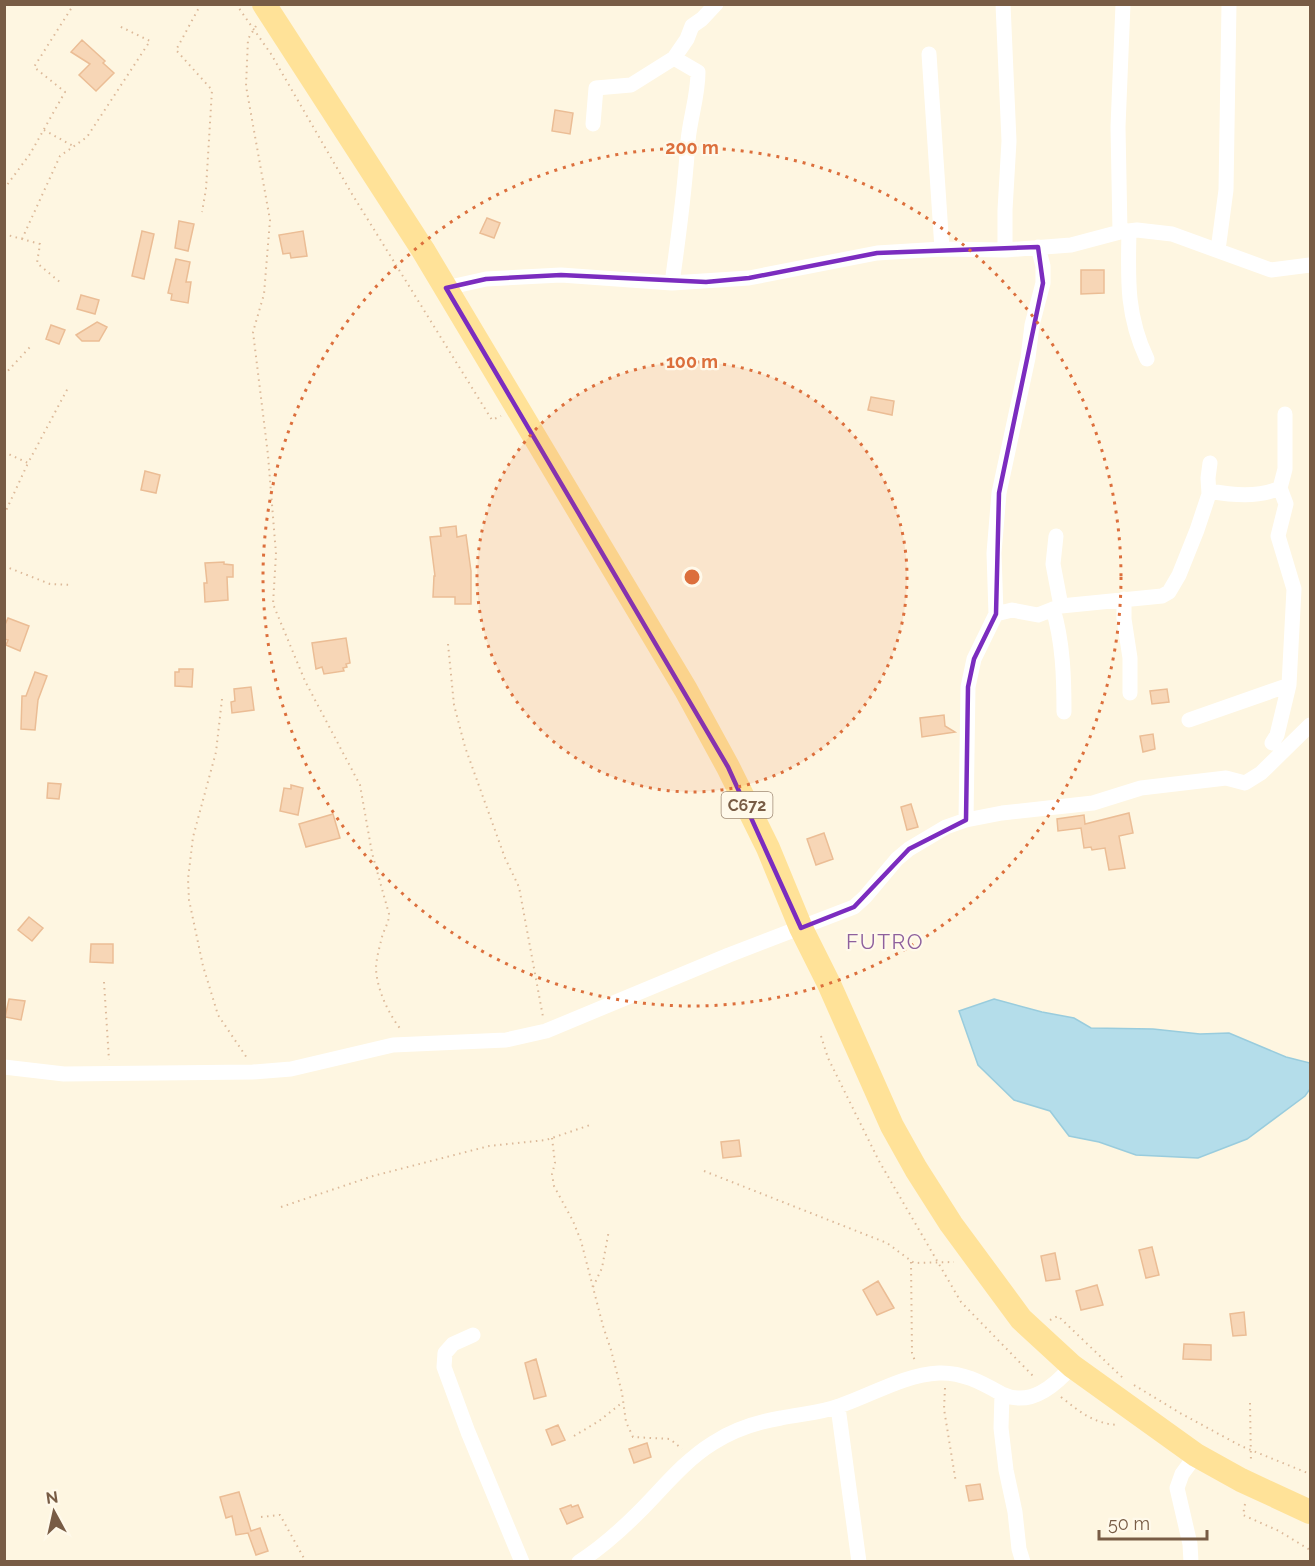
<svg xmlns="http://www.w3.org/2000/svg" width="1315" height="1566" font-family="Raleway,sans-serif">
<rect width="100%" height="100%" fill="#fef6e1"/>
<path fill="#b4ddea" stroke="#9cd" stroke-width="1.5" d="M994,999l48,13 32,6 17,10 62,1 47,5 29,-1 57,24 24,6v26l-5,7 -58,43 -49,19 -62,-3 -37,-13 -30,-6 -19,-25 -36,-11 -36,-35 -19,-54z"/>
<path fill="#f7d6b6" stroke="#ebbd95" stroke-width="1.5" d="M82,40l23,21 -2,2 11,10 -18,18 -17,-16 11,-11 -19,-12z
M555,110l18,3 -3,21 -18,-3z
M487,218l13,5 -6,15 -14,-5z
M179,221l15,3 -6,27 -13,-3z
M142,231l12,3 -10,45 -12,-3z
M303,231l4,25 -16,2 -1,-5 -7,1 -4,-19z
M176,259l14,3 -4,20h5l-3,21 -17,-3 1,-6 -4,-1z
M1081,270h23v23l-23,1z
M81,295l18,5 -4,14 -18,-5z
M97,322l10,5 -8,14h-17l-6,-6z
M51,325l14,5 -6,14 -13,-5z
M871,397l23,4 -2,14 -24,-5z
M145,471l15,4 -4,18 -15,-3z
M456,526l1,11 9,-2 5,36v33h-16v-7h-22l1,-21h1l-5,-39 11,-1 -1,-8z
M224,562v2l9,1v12h-6l1,23 -23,2 -1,-19h3l-2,-20z
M8,618l21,8 -9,25 -14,-6 2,-5 -4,-1v-12z
M346,638l4,25 -4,1 1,3 -4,1 1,3 -20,3 -2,-7 -6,2 -4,-26z
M179,669h14l-1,18 -17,-1v-14h4z
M35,672l12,4 -9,24 -3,30 -14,-1 1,-33h4z
M251,687l3,23 -22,3 -1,-11 4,-1 -1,-12z
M1167,689l2,13 -17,2 -2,-13z
M944,715l1,11 10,6 -33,5 -2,-19z
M1153,734l2,15 -12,3 -3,-16z
M48,783l13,1 -2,15 -12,-1z
M291,785l12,3 -5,27 -18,-4 4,-23 7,1z
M911,804l7,23 -11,3 -6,-23z
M1129,813l4,20 -14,3 6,32 -16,2 -4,-22 -13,2 -1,-3 -7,1 -3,-20 -23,3 -1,-12 27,-4 1,9z
M333,814l7,24 -34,9 -7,-23z
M824,833l9,26 -17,6 -9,-26z
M29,917l14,11 -11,13 -14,-11z
M91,944h22v19l-23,-1z
M9,999l16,2 -4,19 -16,-3z
M739,1140l2,16 -18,2 -2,-16z
M1152,1247l7,28 -13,3 -7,-28z
M1055,1253l5,26 -14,2 -5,-25z
M878,1281l16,27 -17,7 -14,-25z
M1097,1285l6,20 -22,5 -5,-19z
M1244,1312l2,23 -13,1 -3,-22z
M1184,1344l27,1v15l-28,-1z
M536,1359l10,37 -12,3 -9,-36z
M558,1425l7,15 -13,5 -6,-15z
M647,1443l4,14 -17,6 -5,-14z
M980,1484l3,15 -14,2 -3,-15z
M239,1492l12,39 9,-3 8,23 -12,4 -8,-22 -12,2 -4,-19 -6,2 -6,-21z
M571,1505l1,2 6,-2 5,12 -16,7 -7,-15z"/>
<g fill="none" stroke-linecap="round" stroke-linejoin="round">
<path stroke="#dcb999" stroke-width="2" stroke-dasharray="1.5 4.5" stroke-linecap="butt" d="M201,4l-25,46 36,40 -6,99 -4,23
M236,4l35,50 81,140 140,226 9,-4
M256,26l-8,13 -2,47 24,134 -6,74 -11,38 15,123 8,99 -3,50 32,77 55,104 12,68 17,61c0,10 -6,16 -8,27 -2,8 -5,19 -5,28 1,21 13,46 26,62
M44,130l29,16
M4,189l26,-35 35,-62 -31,-25 40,-63
M4,234l36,10 -3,19 24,20
M22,239l38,-83 27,-19 63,-96 -31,-15
M4,375l26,-28
M4,452l24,11 41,-77
M4,515l24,-52
M4,566l46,18 22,1
M448,644l6,61 11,42 40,111 14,29 24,130
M222,699l-6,53 -23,85 -5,42 1,21 14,66 15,49 29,43
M104,982l5,78
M821,1036l7,22 51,103 82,141 74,76
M552,1138l3,25 -3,11 2,12 19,35 8,20 22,85 8,24 11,43 4,29 7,15 37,2 12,10
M704,1171l183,72 27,20 40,-1
M281,1207l92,-31 116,-30 57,-6 47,-16
M911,1262l1,91 3,8
M593,1287l9,-19 7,-38
M1050,1320l8,-4 66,63
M1134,1385l46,28 61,33 69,28
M945,1388l-1,21 12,74
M1061,1397c19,15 33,27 58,28
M1250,1403l1,60
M574,1436l25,-15 24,-19
M1245,1504l-2,11 36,16 31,19
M261,1517l19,-2 26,47"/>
<path stroke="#fff" stroke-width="15" d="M1003,4l6,137 -4,69v40
M929,54l13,195
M593,124l3,-36 35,-3 43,-27 13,-19 5,-13 10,-7 14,-15
M1129,231c-1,47 -3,84 18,128
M1120,232l-2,-105 5,-123
M1218,250l8,-60 3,-186
M672,283c7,-49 13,-94 16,-142 2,-23 10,-45 10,-69l-24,-14
M446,288l40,-9 75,-4 111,8 77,-5 128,-25 65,-4 63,1 66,-5 49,-13 17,-2 35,4 99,36 39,-5
M1209,491c23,4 49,7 71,-3l5,-19v-55
M1056,536l-3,28 8,42
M1124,599v20l6,39v35
M1053,609c10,33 11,69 11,103
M996,614l16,-4 26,5 23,-9 101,-10 7,-4 10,-17 18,-45 12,-36 -1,-16 2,-15
M1189,720l100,-35
M1272,743l5,-8 12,-50 5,-96 -16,-53 8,-32 -6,-16
M966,820l2,-133 6,-28 22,-45 -2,-61 5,-60 29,-135 4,-33 11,-42v-17l-5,-19
M4,1067l60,7 189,-2 38,-3 102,-24 113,-5 40,-9 183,-76 125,-48 11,-10 32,-38 12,-10 37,-22 20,-7 36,-7 91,-10 48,-15 85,-10 19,5 16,-10 49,-48
M473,1335l-20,9 -8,9 -1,14 24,65 54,130
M838,1407l21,155
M579,1562c22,-14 42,-32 60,-50 24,-24 45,-51 74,-69 20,-13 44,-21 68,-25 19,-4 40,-5 58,-12 33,-11 64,-31 100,-33 24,-1 43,10 63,21
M1023,1562l-4,-13 -4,-37 -9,-42 -5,-42 1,-34c28,13 52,-7 70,-28
M1191,1562l-1,-18 -13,-56 5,-14 14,-19"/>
<path stroke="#ffe298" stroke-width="24" d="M264,4l159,246 263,440 42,77 40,81 33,80 28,56 63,142 24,43 35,55 70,95 51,47 124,89 45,25 69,32"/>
</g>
<path fill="none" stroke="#7b2cbf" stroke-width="4.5" stroke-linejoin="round" d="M1038,247l5,36 -44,210 -3,121 -22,45 -6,28 -2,133 -57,29 -55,58 -53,21 -73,-161 -282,-479 40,-9 75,-4 145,7 43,-4 128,-25z"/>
<circle cx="692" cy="577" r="215" fill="#dc6f3c" fill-opacity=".12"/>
<g fill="none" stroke="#dc6f3c" stroke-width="3" stroke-dasharray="3 6">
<circle cx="692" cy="577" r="215"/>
<circle cx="692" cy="577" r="429"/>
</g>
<g text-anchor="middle" stroke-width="4.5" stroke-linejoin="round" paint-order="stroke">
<rect fill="#fff9ea" stroke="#a08b76" stroke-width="1.5" x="721.5" y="792" width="51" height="26" rx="4.5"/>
<g font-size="16" font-weight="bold" fill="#785c45">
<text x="747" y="811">C672</text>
</g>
<g font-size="21" letter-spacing="1.5" fill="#8e609d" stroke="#fff9ea">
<text x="885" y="949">FUTRO</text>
</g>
</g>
<circle cx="692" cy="577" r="9" fill="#dc6f3c" stroke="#fff9ea" stroke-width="3"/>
<g font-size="18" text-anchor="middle" font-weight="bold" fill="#dc6f3c" stroke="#fff9ea" stroke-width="4.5" stroke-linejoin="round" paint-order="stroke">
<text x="692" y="154">200 m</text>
<text x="692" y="368">100 m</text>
</g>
<rect width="1315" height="1566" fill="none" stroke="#785c45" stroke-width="12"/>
<g transform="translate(54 1512) rotate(352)" stroke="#fff9ea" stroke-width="4.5" paint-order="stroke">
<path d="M0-4.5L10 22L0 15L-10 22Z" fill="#785c45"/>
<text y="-9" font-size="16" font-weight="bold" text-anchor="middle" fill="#785c45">N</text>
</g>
<path d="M1099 1530v9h108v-9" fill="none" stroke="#785c45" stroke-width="3"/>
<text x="1108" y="1530" font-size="18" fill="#785c45" stroke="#fff9ea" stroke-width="4.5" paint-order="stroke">50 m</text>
</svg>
